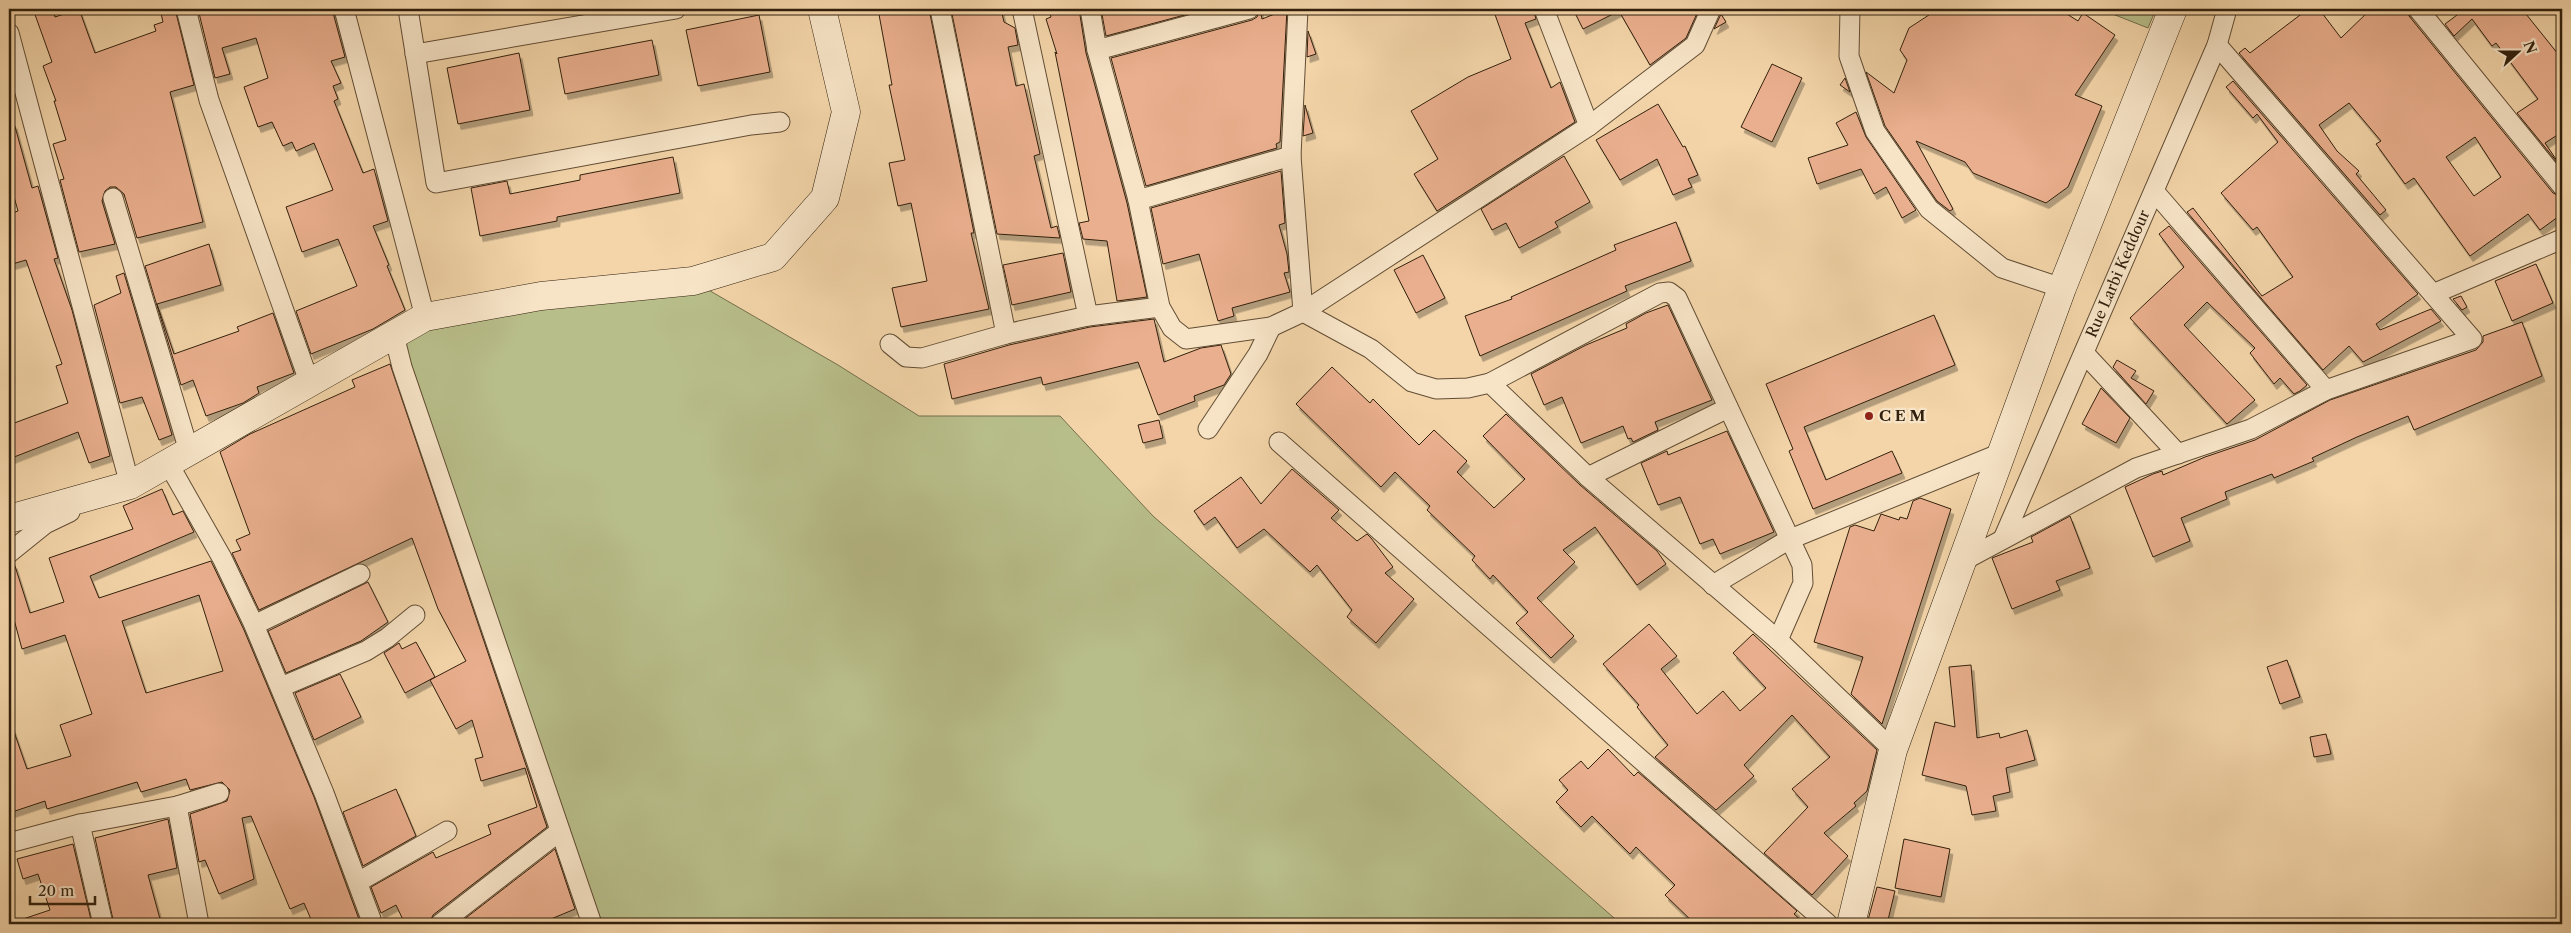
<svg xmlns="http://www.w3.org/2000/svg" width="2571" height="933" font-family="'Libre Caslon Text',serif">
<defs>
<filter id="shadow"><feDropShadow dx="3" dy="5.5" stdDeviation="0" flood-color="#0004"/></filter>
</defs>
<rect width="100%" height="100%" fill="#f3d5a9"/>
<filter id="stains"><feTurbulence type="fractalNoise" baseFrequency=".004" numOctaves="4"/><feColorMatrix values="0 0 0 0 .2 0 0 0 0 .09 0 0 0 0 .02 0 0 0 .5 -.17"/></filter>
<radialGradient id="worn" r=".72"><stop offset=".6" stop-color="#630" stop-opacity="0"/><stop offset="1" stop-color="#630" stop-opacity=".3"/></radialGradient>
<path fill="#b8be8a" stroke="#746f4c" d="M2100,9h56l-8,19z
M693,281l145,84 81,51h141l93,100 468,408h-1030l-197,-589z"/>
<path fill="#eaaf8e" stroke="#31200d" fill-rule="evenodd" filter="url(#shadow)" d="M33,9h19l3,8 24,-8 16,44 61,-22 -2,-6 9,-3 -3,-13h15l19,76 -24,7 33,130 -66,16 -13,-44 -8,-7h-6l-5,4 -3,10 13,43 -36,8 -19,-72 4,-1 -11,-35 13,-4 -12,-39h2l-13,-35 9,-4z
M198,9h134l13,48 -14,4 10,22 -8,3 5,13 -4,2 29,72 11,-4 14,52 -15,5 16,39 -2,1 18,44 -32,19 -62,25 -15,-43 61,-25 -19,-47 -36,13 -16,-45 47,-17 -19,-47 -18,8 -4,-9 -9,4 -11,-24 -14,5 -14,-40 24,-9 -12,-40 -34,10 8,26 -15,4z
M878,9h51l45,224h-3l18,76 -88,18 -9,-39 35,-7 -16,-78 -13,3 -9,-43 16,-3 -16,-75h3z
M951,9h50l3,13 11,6 3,17 -10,2 8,39 8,-2 16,70 -6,2 17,72 6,-2 3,12 -63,-4z
M1049,9h30l7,44 41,150 20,94 -30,4 -10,-60 -24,-2 -4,-16 10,-2 -34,-169 2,2 -11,-35 5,-2z
M1101,9h106l-101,27z
M1260,9l2,10 25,-10 -7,133 -4,2 1,4 -131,38 -35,-128 141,-38 5,-3z
M1493,9h40l3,10 -11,4 26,65 9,-6 15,40 -138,89 -23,-37 24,-15 -27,-48 57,-34 43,-18z
M1573,9h126l-13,29 -36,27 -31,-54 -36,18z
M1938,9h121l19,12 5,-8 32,22 -40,60 27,11 -34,81 -22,16 -73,-30 -8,-11 -49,-21 37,68 -3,2 -13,-10 -52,-75 -19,-54 28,21 13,-33 -7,-10 9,-22z
M2308,9h11l22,29 30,-29h36l2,7 144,177 9,4v17l-22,16 -12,-16 -58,42 -56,-78 -9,6 -29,-40 5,-3 -32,-38 -30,22 18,26 22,20 -3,3 30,36 -6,5 -141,-162 6,-5 5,5zM2475,137l26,40 -27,19 -28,-39z
M2465,9h57l40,50v73l-17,11 17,25 -45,-55 21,-14 -42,-56 -4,3 -20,-27 -18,17 -9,-12z
M1721,14l5,8 -12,7z
M759,15l11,57 -72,14 -12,-56z
M1308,31l8,23 -9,3z
M652,40l7,35 -94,19 -7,-36z
M519,53l11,57 -72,14 -11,-56z
M1772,64l30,14 -30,64 -31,-15z
M1845,78l5,14 -10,-7z
M2233,81l185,213 -42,30 4,6 51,-21 10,12 -78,41 -14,-16 -26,24 -136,-158 6,-4 69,88 31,-19 -36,-50 -4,3 -32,-37 57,-51 -21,-28 -4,4 -27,-31z
M1658,104l25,43 2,-1 13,29 -10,4 4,8 -19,8 -16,-36 -37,21 -24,-40z
M1305,105l8,28 -10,3z
M1856,112l10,25 50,73 -14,8 -16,-31 -12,7 -13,-25 -44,15 -9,-26 40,-13 -12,-22z
M14,123l18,65 6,-2 20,72 -4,1 18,51 38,146 -21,7 -11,-31 -69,27v-34l59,-22 -12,-37 6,-2 -36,-104 -17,5v-51l9,-3 -9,-32v-55z
M1564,156l26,46 -35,20 3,5 -39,21 -13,-25 -14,7 -11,-21z
M673,157l7,36 -123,24v4l-77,15 -9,-48 36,-7 3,13 70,-14v-5z
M1281,171l4,52 -6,2 8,29 2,18 -5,1 6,19 -58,16 2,8 -16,5 -19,-67 -36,10 -12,-56z
M1676,222l15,39 -66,25 2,5 -147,65 -15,-40 47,-17 -1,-2 105,-47 -2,-5z
M2169,226l138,159 -7,6 -6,3 -14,-16 -6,6 -24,-31 5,-5 -48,-46 -23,23 71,75 -28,24 -97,-106 54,-51 -25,-33z
M209,244l12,41 -64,19 17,50 65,-23 -2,-4 36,-14 21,60 -37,14 2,6 -16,10 -37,13 -13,-36 -12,5 -36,-119z
M1063,253l8,39 -59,13 -9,-40z
M1423,255l22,43 -29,15 -22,-43z
M2536,264l17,39 -41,18 -17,-40z
M124,273l48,162 -13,5 -17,-43 -22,6 -26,-98 27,-12 -5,-17z
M2461,296l6,11 -5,3 -9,-11z
M1668,305l44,95 -57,22 3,8 -25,12 -2,-4 -3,1 -5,-13 -42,17 -19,-46 -18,8 -13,-31 55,-29 41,-17 -1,-4 20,-11z
M1934,315l21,50 -151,62 22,53 66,-29 10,22 -89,36 -24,-58 4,-2 -27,-65z
M1154,319l10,43 37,-14 20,-3 10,29 -7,11 -30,11 1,5 -37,14 -20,-53 -95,23 -2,-8 -89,22 -8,-35 65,-19 81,-18z
M2522,322l20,54 -128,54 -6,-14 -51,21 -45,21 2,3 -40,17 -2,-4 -47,18 2,7 -46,19 9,23 -37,16 -28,-70 28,-13 9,-3 1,4 42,-18 50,-17 75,-40 146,-50 7,-8v-6z
M2117,360l19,11 -5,7 23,13 -8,13 -33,-37z
M390,364l157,463 -114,88 -4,9h-24l-9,-19 -15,8 -10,-26 62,-35 3,6 55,-24 -3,-9 49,-18 -12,-39 -44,13 -6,-22 8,-2 -11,-37 -16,9 -26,-49 36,-19 -28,-52 -26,-71 -153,72 -27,-57 9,-3 -5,-10 14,-6 -30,-82 30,-18 105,-47 -3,-7z
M1332,367l38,36 3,-4 46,46 15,-15 33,31 -10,11 37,36 31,-29 -42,-43 23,-22 74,71 77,66 9,13 -29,21 -42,-58 -32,23 12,12 -38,36 37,38 -23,22 -35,-35 12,-11 -35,-37 -3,4 -18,-19 3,-4 -48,-46 3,-4 -35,-34 -14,15 -85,-83z
M2101,388l29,30 -14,25 -34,-19z
M1159,420l4,18 -20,5 -5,-18z
M1727,431l47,101 -54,22 -7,-15 -13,5 -20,-47 -22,8 -17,-42 26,-12 1,4z
M1292,469l47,41 -8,8 26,23 10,-7 4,4 22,29 -8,6 29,26 -38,44 -29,-26 5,-7 -35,-45 -7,7 -46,-43 -27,19 -22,-31 -11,8 -10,-14 47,-34 20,27z
M162,489l11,26 10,-4 11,21 -104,44 9,22 112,-37 33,69 70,167 46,125 -3,2h-44l-9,-21 -14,6 -39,-93 -9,2 12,61 -35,15 -14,-34 -6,2 -9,-48 37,-13 3,-11 -8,-8 -32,8 -4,-11 -45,13 -4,-10 -90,27 -2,-8 -36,12v-87h3l15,43 44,-13 -11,-31 32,-11 -27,-79 -43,14 -13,-48v-37l5,-1 16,50 34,-11 -15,-44 84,-29 -10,-23zM199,595l24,76 -77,22 -24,-72z
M1920,498l31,11 -69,215 -31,-30 12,-37 -49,-15 36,-115 5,-2 19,6 7,-17 18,6 1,-3 7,2 6,-18z
M2070,516l20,52 -34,13 4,9 -48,19 -20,-51 41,-16 -2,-5z
M368,582l20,40 -27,19 -75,32 -18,-42z
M1649,624l28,32 -16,13 36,45 26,-23 17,20 26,-23 -33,-35 20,-19 124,116 -10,41 -13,12 2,3 -32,27 24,23 -36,39 -48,-42 44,-46 -16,-18 38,-32 -38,-42 -48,50 10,11 -38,34 -61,-53 13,-12 -31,-38 2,-2 -36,-41z
M416,642l19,35 -30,16 -21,-40 15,-10 3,6z
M2287,660l13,37 -20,7 -13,-37z
M1971,665l6,73 22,-5 1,5 27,-8 8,30 -29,8 4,24 -17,4 3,15 -24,4 -6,-29 -44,-11 13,-53 20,5 -6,-60z
M340,674l21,43 -47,23 -19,-47z
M2326,734l5,20 -17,3 -4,-20z
M1608,749l26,27 4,-4 159,139 -3,3 11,10h-110l-30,-29 10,-10 -39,-38 -6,7 -38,-38 -11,11 -25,-25 12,-12 -9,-10 22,-19 7,8z
M396,789l20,47 -53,30 -20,-54z
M168,819l9,49 -29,7 12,44 -14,5h-32l-19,-86z
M1904,839l46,10 -9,48 -46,-9z
M73,844l19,80h-74l-1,-3 33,-11 -12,-36 -15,5 -6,-20z
M555,849l20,60 -36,15h-81z
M1877,887l18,4 -8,33 -19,-4z"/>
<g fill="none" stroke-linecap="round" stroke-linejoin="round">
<defs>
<g id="minor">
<path d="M186,9l23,91 101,284"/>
<path d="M344,9l81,308"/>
<path d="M408,9l28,174 315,-58 29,-3"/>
<path d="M940,9l66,325"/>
<path d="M1022,9l66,307"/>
<path d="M1090,9l7,41 41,150 22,107 12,21 14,11 85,-12 32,-15 -12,-156 7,-147"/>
<path d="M1544,9l45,117 -286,186 68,37 41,33 24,7 32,-1 22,-5 98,94 190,163 115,110"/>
<path d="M1850,9l-1,47 26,75 54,78 73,59 60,20"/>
<path d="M2418,9l144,177"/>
<path d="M9,33l121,452 -10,4"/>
<path d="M1097,50l152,-41"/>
<path d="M415,54l261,-45"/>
<path d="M1589,126l106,-81 16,-36"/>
<path d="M2154,191l172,199"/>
<path d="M113,198l76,253"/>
<path d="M1138,200l153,-44"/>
<path d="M2433,294l129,-55"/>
<path d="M394,335l8,32 190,557"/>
<path d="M890,344l16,13 16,1 84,-24 82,-18 72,-9"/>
<path d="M2084,353l94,101"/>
<path d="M1490,383l170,-90 9,-1 8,6 125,267 1,18 -25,57"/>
<path d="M1208,429l50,-75 13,-27"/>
<path d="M1279,442l549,482"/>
<path d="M168,463l54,95 32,67 70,168 47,126"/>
<path d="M1588,477l140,-69"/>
<path id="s1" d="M2003,539l214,-494 10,-36"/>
<path d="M9,553l36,-29 25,-12"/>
<path d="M1961,562l175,-94 115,-39 75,-39 146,-51 -255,-294"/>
<path d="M1713,585l75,-45 213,-87"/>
<path d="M254,625l106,-51"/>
<path d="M281,687l85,-36 21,-13 28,-23"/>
<path d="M177,806l22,118"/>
<path d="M80,824l23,100"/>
<path d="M9,843l71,-19 97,-18 42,-13"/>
<path d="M358,882l89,-51"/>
<path d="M440,924l120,-93"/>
</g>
<path id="secondary" d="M9,519l121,-34 295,-168 116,-21 152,-15 80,-24 52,-59 21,-86 -24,-103
M1851,924l42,-174 169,-462 111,-279"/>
</defs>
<use href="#minor" stroke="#624d34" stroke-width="21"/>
<use href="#secondary" stroke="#31200d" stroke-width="29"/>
<use href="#minor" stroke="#f7e4c7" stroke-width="19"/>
<use href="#secondary" stroke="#f7e4c7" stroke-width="28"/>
</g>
<circle fill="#8f2418" stroke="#f7e4c7" stroke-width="2" cx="1869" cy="416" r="5"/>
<g text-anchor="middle" stroke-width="4.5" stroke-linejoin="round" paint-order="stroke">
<g font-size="15" fill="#31200d" stroke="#f7e4c7">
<text dy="5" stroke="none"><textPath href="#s1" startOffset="289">Rue Larbi Keddour</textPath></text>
</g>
<g font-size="15" font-weight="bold" fill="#31200d" stroke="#f7e4c7" text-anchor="start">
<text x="1879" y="421">C E M</text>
</g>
</g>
<rect width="2571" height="933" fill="none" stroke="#f3d5a9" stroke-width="30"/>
<rect x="10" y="10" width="2551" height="913" fill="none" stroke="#31200d" stroke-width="2.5"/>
<rect x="15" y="15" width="2541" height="903" fill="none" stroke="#31200d"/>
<g transform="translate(2518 52) rotate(69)" stroke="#f7e4c7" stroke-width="4" paint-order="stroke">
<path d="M0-4L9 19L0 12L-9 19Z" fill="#31200d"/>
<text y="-8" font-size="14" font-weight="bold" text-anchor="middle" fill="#31200d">N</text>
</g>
<path d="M30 896v8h65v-8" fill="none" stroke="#31200d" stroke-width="2.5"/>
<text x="38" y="896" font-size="15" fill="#31200d" stroke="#f7e4c7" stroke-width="4" paint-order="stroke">20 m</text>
<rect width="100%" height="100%" filter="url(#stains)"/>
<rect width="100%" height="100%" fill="url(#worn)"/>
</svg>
